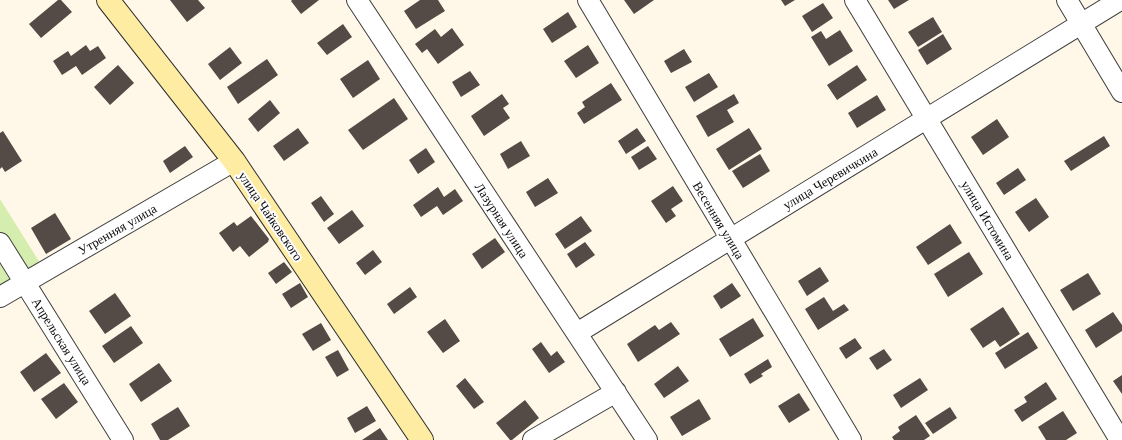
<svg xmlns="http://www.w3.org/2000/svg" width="1122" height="440" font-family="'Times New Roman',serif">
<rect width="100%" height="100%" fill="#fff8e8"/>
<path fill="#d5edae" d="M0,199l45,72 -45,26z"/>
<path fill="#544a46" d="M58,0h3l11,12 -31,26 -12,-14z
M170,0h28l7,8 -18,14z
M292,0h27l-18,14 -10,-13z
M420,0h18l7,11 -29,18 -12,-18z
M624,0h30l-20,14z
M781,0h14l-10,6z
M888,0h21l-15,9z
M823,3l10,15 -21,14 -10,-16z
M568,12l9,15 -25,16 -9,-14z
M933,17l9,15 -24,15 -10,-15z
M343,24l9,13 -25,18 -10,-12z
M452,28l12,17 -26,19 -11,-15 -5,4 -7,-9 20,-15 6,8z
M840,30l13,21 -24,15 -18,-29 10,-6 5,8z
M943,34l9,15 -25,16 -9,-15z
M86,45l4,6 8,-5 8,12 -24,17 -6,-9 -14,9 -9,-14 15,-10 3,5z
M588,45l11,18 -23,15 -12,-17z
M230,47l12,16 -22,17 -12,-16z
M684,49l8,13 -21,11 -7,-12z
M267,59l11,16 -40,29 -11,-17z
M368,60l12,19 -27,19 -13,-19z
M118,65l16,18 -24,22 -16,-18z
M857,65l10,15 -30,20 -10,-15z
M470,71l10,14 -19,12 -9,-15z
M709,73l9,14 -24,15 -9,-15z
M611,83l11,17 -38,24 -7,-11 8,-6 -3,-5z
M502,94l7,10 -6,4 7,10 -26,18 -13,-20z
M734,94l5,9 -12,7 7,12 -26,15 -12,-21z
M877,95l9,15 -29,18 -9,-15z
M394,98l14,21 -45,31 -15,-20z
M270,100l10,13 -22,19 -10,-13z
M997,119l12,18 -26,18 -12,-18z
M298,128l11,15 -25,18 -11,-15z
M637,128l9,13 -20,13 -8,-13z
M749,128l13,21 -33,21 -13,-21z
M3,131l19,30 -17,11 -3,-5 -2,2v-36z
M1104,136l6,10 -39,25 -7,-10z
M521,141l9,15 -22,13 -8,-15z
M185,146l8,11 -23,16 -7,-12z
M648,146l9,13 -18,11 -8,-13z
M426,148l9,14 -17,12 -9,-14z
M760,154l10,17 -27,17 -11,-17z
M1018,168l8,12 -22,15 -8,-12z
M548,178l10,15 -23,14 -9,-15z
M673,186l10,15 -12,8 5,7 -10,7 -15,-22z
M438,187l6,10 11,-8 8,12 -20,14 -6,-9 -16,11 -8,-12z
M321,196l13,18 -10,8 -13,-19z
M1036,198l13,19 -20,15 -14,-20z
M352,210l12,16 -25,18 -12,-16z
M55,213l16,26 -25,15 -15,-26z
M251,216l18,23 -1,3 -19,15 -9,-11 -7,6 -14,-19 15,-11 3,4z
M581,216l11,15 -27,18 -10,-15z
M950,224l12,19 -34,22 -12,-18z
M495,238l10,14 -23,17 -10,-15z
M585,242l10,13 -19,13 -9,-14z
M373,250l9,12 -17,13 -9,-12z
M969,252l14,22 -35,23 -14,-23z
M284,262l8,10 -16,12 -8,-11z
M820,267l9,14 -22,15 -9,-15z
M1088,273l13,21 -28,17 -13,-21z
M300,283l8,14 -17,11 -9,-14z
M732,283l9,13 -20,13 -8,-13z
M410,287l7,10 -23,17 -7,-10z
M115,293l16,23 -26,18 -16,-23z
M824,297l9,14 11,-7 5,6 -31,20 -13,-21z
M1003,307l17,27 -20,13 -5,-7 -12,8 -13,-19z
M1113,312l9,13v6l-26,17 -11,-18z
M753,318l11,18 -34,21 -11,-18z
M445,319l15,22 -17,12 -16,-21z
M671,322l9,12 -42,28 -11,-18 28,-19 4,5z
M321,323l10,17 -18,11 -11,-17z
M131,326l12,17 -29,20 -12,-17z
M1028,332l10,16 -33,21 -10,-16z
M855,338l7,10 -16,11 -7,-11z
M541,342l10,14 6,-5 8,11 -16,11 -17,-24z
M884,349l8,11 -15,10 -8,-12z
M338,350l11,20 -12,7 -12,-20z
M46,353l15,20 -27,19 -14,-20z
M768,359l4,8 -11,7 2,2 -13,8 -6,-10z
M159,363l13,18 -31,21 -12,-18z
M678,366l11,15 -25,17 -10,-14z
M1122,375v19l-9,-13z
M465,378l19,24 -10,7 -18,-23z
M920,378l8,12 -27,18 -8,-13z
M1046,382l11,17 -35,23 -8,-12 13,-8 -3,-5z
M64,383l14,19 -22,17 -15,-20z
M799,393l11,17 -21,13 -11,-17z
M699,399l12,20 -29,17 -12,-19z
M525,400l14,18 -27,22h-2l-14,-17z
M367,406l9,15 -21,12 -8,-15z
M178,407l12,19 -22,14h-8l-9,-16z
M950,407l7,11 -24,16 -8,-11z
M1063,411l14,22 -11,7h-20l-8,-13z
M916,415l14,21 -6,4h-30l-2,-3 8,-6 -2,-4z
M380,428l8,12h-26z"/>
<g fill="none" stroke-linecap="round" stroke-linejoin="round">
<defs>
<path id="minor" d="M357,0l290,440
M588,0l263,440
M855,0l265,440
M1067,0l55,92
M0,243l123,197
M0,297l234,-136
M577,333l543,-333
M533,440l83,-48"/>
<path id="secondary" d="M108,0l126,161 188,279"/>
</defs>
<use href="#minor" stroke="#3e3e3e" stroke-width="22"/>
<use href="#secondary" stroke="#2d2d2d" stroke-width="24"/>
<use href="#minor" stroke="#fff" stroke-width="20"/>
<use href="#secondary" stroke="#ffeca3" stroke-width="22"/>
</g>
<g text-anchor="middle" stroke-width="4" stroke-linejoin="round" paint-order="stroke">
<g font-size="13" fill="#0b0b0b" stroke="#fff">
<text transform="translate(830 178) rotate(-31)" y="5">улица Черевичкина</text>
<text transform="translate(271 216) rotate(56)" y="5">улица Чайковского</text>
<text transform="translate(502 220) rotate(57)" y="5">Лазурная улица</text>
<text transform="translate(719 220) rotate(59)" y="5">Весенняя улица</text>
<text transform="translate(988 220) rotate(59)" y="5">улица Истомина</text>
<text transform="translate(117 229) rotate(-30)" y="5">Утренняя улица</text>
<text transform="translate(62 341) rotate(58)" y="5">Апрельская улица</text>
</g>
</g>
</svg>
